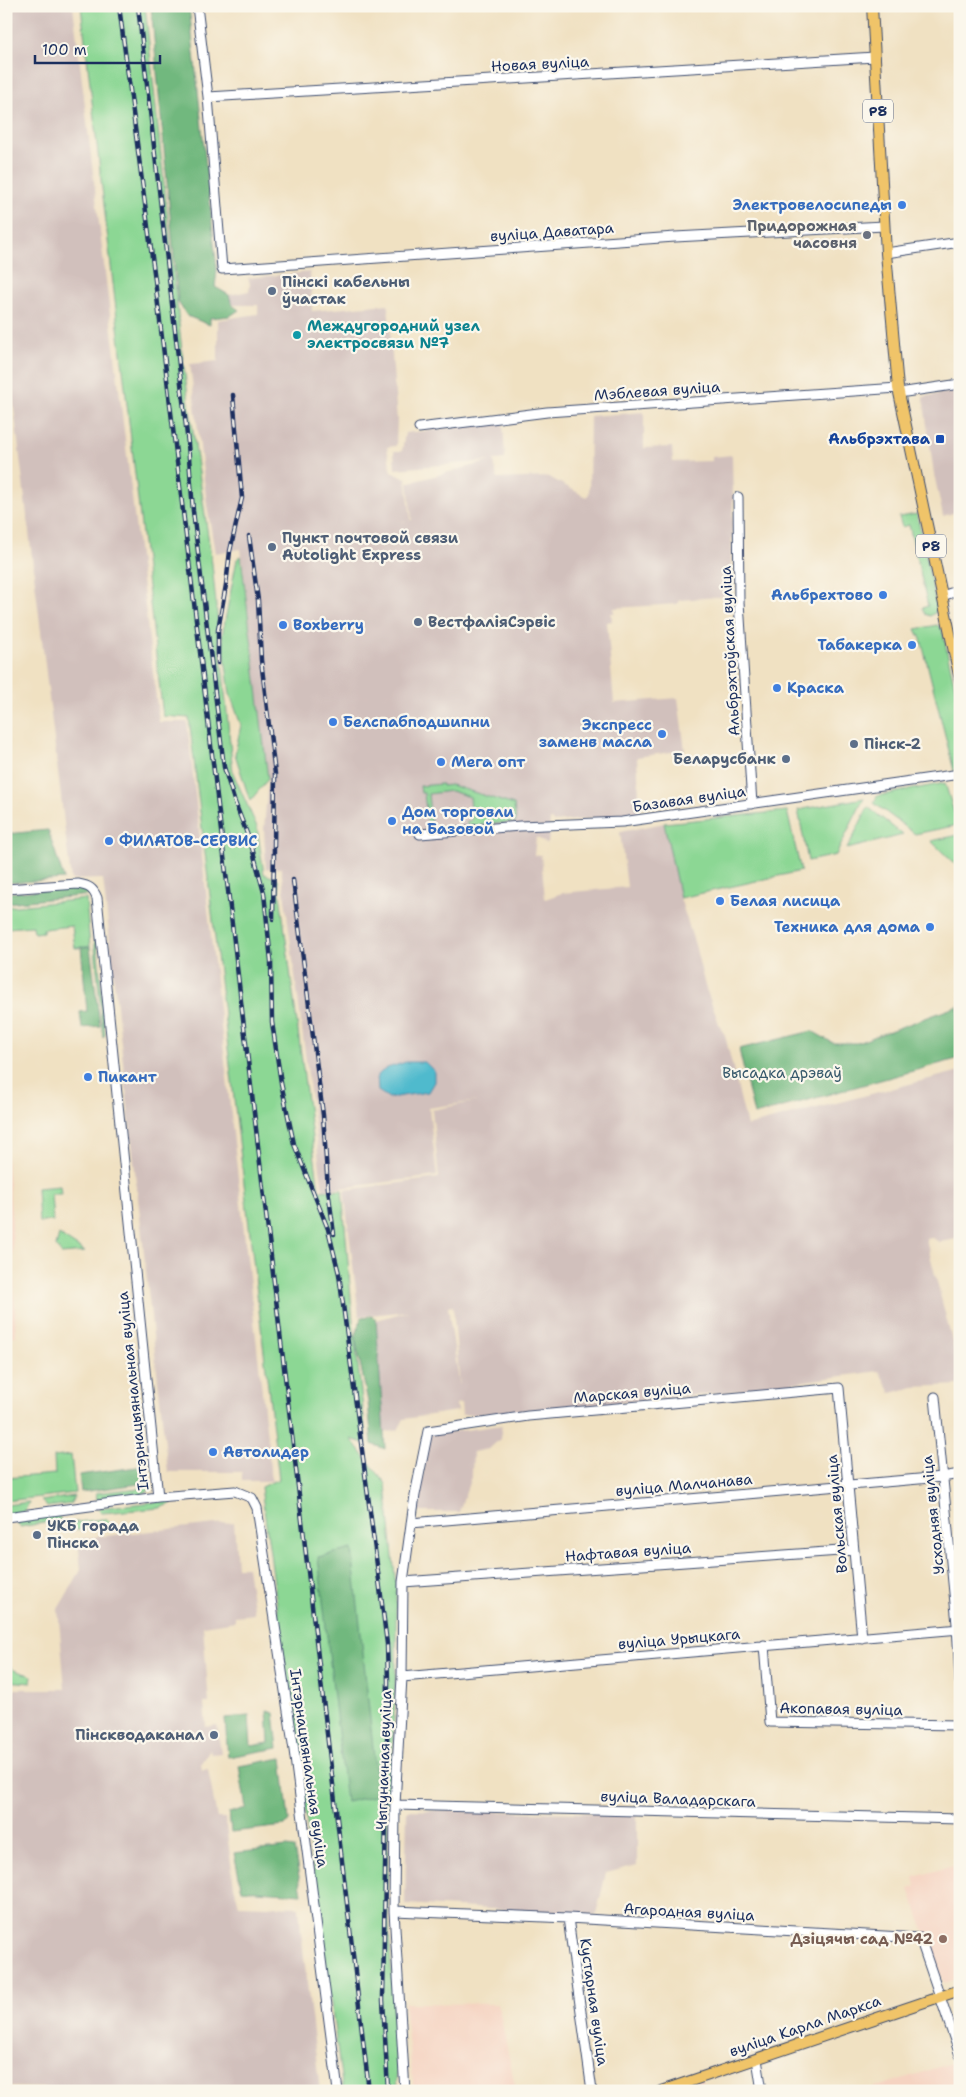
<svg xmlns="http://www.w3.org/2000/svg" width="966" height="2097" font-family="'Shantell Sans',sans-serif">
<rect width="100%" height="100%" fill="#fbf7ec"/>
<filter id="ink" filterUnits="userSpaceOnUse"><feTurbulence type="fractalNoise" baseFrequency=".02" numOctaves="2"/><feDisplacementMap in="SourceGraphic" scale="10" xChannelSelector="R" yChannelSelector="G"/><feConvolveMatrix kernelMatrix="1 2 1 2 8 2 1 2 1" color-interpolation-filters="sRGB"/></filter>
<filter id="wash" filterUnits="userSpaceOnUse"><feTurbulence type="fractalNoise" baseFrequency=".0096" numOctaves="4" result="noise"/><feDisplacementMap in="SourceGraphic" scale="20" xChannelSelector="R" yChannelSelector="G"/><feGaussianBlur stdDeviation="1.12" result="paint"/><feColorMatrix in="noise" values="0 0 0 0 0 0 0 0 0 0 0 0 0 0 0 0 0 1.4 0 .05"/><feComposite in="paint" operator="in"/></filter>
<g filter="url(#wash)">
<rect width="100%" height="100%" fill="#f0e1c2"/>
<path fill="#f5d3c1" d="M6,1147l6,74 4,115 -10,2z
M960,1864v114l-17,5 -34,-94 7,-3 -2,-9z
M404,2003l94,1 18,87h-102z
M960,2004v67l-13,-41 12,-5 -6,-19z
M951,2063l9,28h-87l1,-3z
M702,2079l1,12h-35z"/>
<path fill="#d1c0bc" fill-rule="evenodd" d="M6,6h67l86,716h28l85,759h-30v-9h-74l-65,-593 -32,1 -65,-538z
M310,272l2,39 76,-7 9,116 -1,26 -9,1 4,25 15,6 5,42 -10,2 11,-2 -4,-37 82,-22 -95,8 -1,-18h8l3,-18 98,-11 2,37 -11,1 3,19 52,-2 37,20 3,-3 1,-78 54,-4v36l28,-1 1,15 39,-1v-4l20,-2 1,46 -3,95 -51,4 -2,4 -63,4v5h-3l1,8 -5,1 7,81 64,-5 7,52 -48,7 3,57 -86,8 -4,-3 -2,25 -12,-7 -2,18h7l4,44 17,-6 65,-6 -7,-55 44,-9 16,75 15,47 10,41 16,43 4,6 22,91 213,-55v161l-4,7 -16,3 -8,-4 -6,1 34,133v13l-46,2 -23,6 -12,-22 -145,20 -157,16 -115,8 -1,-12 -5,1 1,7 -53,8 -6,11 -15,3 -7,-113 33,-9 -50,5 -15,-126 95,-12 -7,-68 45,-9 -48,7 8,68 -114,14 -42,-322 -15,1 -2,-39 4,-51 -27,-230 -26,4 -8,-48 -17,-141 28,-3v-41l40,-6v-9h-26l-3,-10 20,-4 1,-7 -2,-6zM453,1306l7,81v1l-12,-81z
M960,390v121l-17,5 -9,-42 -11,-77z
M502,1425l-2,14 -11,10 -16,3 -1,22 -13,38h-41l11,-77z
M234,1522l3,45h10l7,47 -19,2v5l-32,5 6,77h-5l2,24 11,-2 4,28 -10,1 -1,-5 -9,14 1,7 6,-1 9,49h8l9,68 5,19 60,2 2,25 19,159h-270v-3l-44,-1v-398h59l-7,-80 23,-39 -3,-31z
M407,1810l230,4v51l-31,8 -10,42 -191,-11z"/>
<path fill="#8cd794" stroke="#548379" d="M81,6h64l38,355 29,203 21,209 24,54 7,47 14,5 41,312 23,-1 11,132 14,122 -16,-5 35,45 10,104v75l-4,104 -4,35 -1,90 11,199h-55l-82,-604 18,-8 -90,-761 -26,-2z
M917,514l19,91v7l-6,4 -5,-2 -3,-6 6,-2 -19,-81 -7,2 -3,-10z
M241,556l27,223 -18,22 -15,-47 6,-29 -11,-31 -8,-58 15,-77z
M937,625l5,4 18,81v59l-6,2 -33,-132 -5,-10z
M945,783l13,42 -43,9 -41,-31 3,-7z
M442,784v2l9,-1 63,20 2,17 -47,4 -3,-4 6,-2 -2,-23 -19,-6 -23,3 3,32 -3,1 -4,-34h-3l-1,-7z
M864,798l-28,57 -28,6 -10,-51z
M868,807l35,28 -56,14z
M787,811l14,60 -121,27 -16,-75z
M959,835l1,1v33l-29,-28z
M86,899l4,48 -15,1 -3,-22 -29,3v3l-9,1 -1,-7 -26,2 -1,2v-23z
M91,901l3,5 11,128 -2,4z
M60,1186l1,8h-10l2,27 -14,1 -2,-34z
M59,1235l26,17 -24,2 -5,-8z
M71,1455l4,38 -69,8v-23l49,-4 -1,-17z
M149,1487l-1,4 -11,5 -40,4 -1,-7z
M75,1496l-5,8 -23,3 -6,-6z
M173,1500l-2,4 -11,4 -58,5 -3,-3 -1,-2z
M29,1502l-4,9 -19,3v-9z
M54,1514l5,2 2,4 -41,7 -4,-4 4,-4z
M103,1519l4,1 6,6 -36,4 -8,-7z
M6,1662l8,8 18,6 -1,7 -25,-2z"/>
<path fill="#71b87e" stroke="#46746e" d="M151,6h38l28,264 -2,17 14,8 3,10 7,5 -9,6 -20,2v7l-23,-9 -9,-14z
M48,830l16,49 -58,4v-49z
M80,887l5,1 6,7 -85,8v-10z
M81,947h9l10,79 -18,2 -2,-16 7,-1z
M958,1006l2,52 -206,57 -15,-66 73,-18 21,12h24z
M372,1316l4,4 9,129 -13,-5 -4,-42 -13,-64 7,-21z
M144,1466l2,17 -65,9 -2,-17z
M352,1549l26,246 -32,7 -28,-245z
M267,1711l7,2 4,35 -50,9 -3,-39 24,-2 2,30 18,-3z
M282,1758l7,63 -4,5 -54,6 -2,-19 17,-5 -7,-42z
M287,1847l7,1 8,46 -60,-4 -8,-37z"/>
<path fill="#50bacd" stroke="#367496" d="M406,1062h19l9,9v11l-6,10 -39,6 -11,-7 -1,-16 10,-7z"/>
</g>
<g filter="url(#ink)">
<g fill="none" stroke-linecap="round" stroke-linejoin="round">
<defs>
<path id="minor" d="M197,6l11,91 14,172 453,-32 209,-11
M208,97l667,-40
M886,253l74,-11
M899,393l61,-9
M419,428l128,-16 351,-24
M738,497l1,105 13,202
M942,596l18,-6
M420,834l100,-8 102,-4 338,-48
M6,889l72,-5c11,2 15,4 19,14l61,599 77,-6 17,7 5,10 37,242 44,341
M935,1397l22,227 3,58
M6,1517l152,-20
M411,1523l531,-46 18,-3
M403,1582l451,-32
M764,1645l6,77 190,3
M402,1677l558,-48
M395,1805l565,14
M394,1911l174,7 352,20 40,117
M568,1918l24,173
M757,2059l5,32
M405,2091l-11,-180 1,-106 7,-128 1,-95 12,-87 13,-64 100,-15 311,-28 23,250"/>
<path id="major" d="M872,6l14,247 12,135 62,292
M661,2091l299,-101"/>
</defs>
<use href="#minor" stroke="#3b4a6d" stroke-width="11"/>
<use href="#major" stroke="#3b4a6d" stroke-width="12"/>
<use href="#minor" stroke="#fff" stroke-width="9"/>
<use href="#major" stroke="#f0c469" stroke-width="10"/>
<defs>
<path id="rail" d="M119,6l36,274 45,372 169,1439
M138,6l50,438 5,67 31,256 10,33 17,44 13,49 7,68 1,61 9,61 13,61 34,85 11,45 41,314 7,56 1,37 -5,319 5,91
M249,536l9,64 3,60 14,114 -2,145
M218,663v-33l8,-45 4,-34 12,-53 -9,-103
M293,880l30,235 5,74 6,45"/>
</defs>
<use href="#rail" stroke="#1b2f5e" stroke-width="4.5"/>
<use href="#rail" stroke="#fbf7ec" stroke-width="2.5" stroke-dasharray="8" stroke-linecap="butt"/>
</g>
</g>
<g fill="#3f7fe0" stroke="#fbf7ec" stroke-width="2">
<circle cx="902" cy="205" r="5"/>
<circle cx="883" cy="595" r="5"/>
<circle cx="283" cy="625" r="5"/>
<circle cx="912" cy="645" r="5"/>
<circle cx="777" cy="688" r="5"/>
<circle cx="333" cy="722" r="5"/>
<circle cx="662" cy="734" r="5"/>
<circle cx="441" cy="762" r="5"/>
<circle cx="392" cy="821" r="5"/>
<circle cx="109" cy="841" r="5"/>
<circle cx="720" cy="901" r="5"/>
<circle cx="930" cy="927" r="5"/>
<circle cx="88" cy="1077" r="5"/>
<circle cx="213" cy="1452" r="5"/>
</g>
<circle fill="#6b7280" stroke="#fbf7ec" stroke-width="2" cx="867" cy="235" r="5"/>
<g fill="#5c6f8a" stroke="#fbf7ec" stroke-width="2">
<circle cx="272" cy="291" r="5"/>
<circle cx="272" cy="547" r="5"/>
<circle cx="418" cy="622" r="5"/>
<circle cx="854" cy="744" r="5"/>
<circle cx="786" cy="759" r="5"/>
<circle cx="37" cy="1535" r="5"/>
<circle cx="214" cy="1735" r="5"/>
</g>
<circle fill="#0f9aa8" stroke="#fbf7ec" stroke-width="2" cx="297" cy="335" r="5"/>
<rect fill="#1a4fb4" stroke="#fbf7ec" stroke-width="2" x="935" y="434" width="10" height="10" rx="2.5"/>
<circle fill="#8d6e63" stroke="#fbf7ec" stroke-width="2" cx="943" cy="1939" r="5"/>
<g text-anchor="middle" stroke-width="4.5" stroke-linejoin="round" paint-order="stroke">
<g fill="#fbf7ec" stroke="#5e6b89" stroke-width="1">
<rect x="863" y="99.5" width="30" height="23" rx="4"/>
<rect x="916" y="534.5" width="30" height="23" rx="4"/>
</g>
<g font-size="14" font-weight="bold" fill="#1b2f5e">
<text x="878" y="116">Р8</text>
<text x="931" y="551">Р8</text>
</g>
<g font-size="15" fill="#1b2f5e" stroke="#fbf7ec">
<text transform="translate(540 64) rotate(-3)" y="5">Новая вуліца</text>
<text transform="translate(552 232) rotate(-4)" y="5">вуліца Даватара</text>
<text transform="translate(657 391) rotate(-4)" y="5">Мэблевая вуліца</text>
<text transform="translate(730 651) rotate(-93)" y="5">Альбрэхтоўская вуліца</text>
<text transform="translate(689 799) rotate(-8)" y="5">Базавая вуліца</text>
<text transform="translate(133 1391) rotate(-96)" y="5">Інтэрнацыянальная вуліца</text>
<text transform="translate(632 1393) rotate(-5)" y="5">Марская вуліца</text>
<text transform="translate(684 1485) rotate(-5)" y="5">вуліца Малчанава</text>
<text transform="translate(837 1514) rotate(-95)" y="5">Вольская вуліца</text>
<text transform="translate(933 1515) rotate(-96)" y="5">Усходняя вуліца</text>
<text transform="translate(628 1552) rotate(-4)" y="5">Нафтавая вуліца</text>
<text transform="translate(679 1639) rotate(-5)" y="5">вуліца Урыцкага</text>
<text transform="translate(841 1709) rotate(1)" y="5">Акопавая вуліца</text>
<text transform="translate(384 1760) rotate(-88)" y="5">Чыгуначная вуліца</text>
<text transform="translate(309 1768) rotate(82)" y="5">Інтэрнацыянальная вуліца</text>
<text transform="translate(678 1799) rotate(2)" y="5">вуліца Валадарскага</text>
<text transform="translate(689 1912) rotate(3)" y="5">Агародная вуліца</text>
<text transform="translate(594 2002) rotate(82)" y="5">Кустарная вуліца</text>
<text transform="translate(805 2026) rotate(-19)" y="5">вуліца Карла Маркса</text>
</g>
<g font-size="15" font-weight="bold" fill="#366cbe" stroke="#fbf7ec" text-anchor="start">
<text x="892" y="210" text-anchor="end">Электровелосипеды</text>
<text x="873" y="600" text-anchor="end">Альбрехтово</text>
<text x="293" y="630">Boxberry</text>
<text x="902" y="650" text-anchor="end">Табакерка</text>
<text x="787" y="693">Краска</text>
<text x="343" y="727">Белспабподшипни</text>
<text x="652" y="730" text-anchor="end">Экспресс<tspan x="652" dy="17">заменв масла</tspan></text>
<text x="451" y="767">Мега опт</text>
<text x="402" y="817">Дом торговли<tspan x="402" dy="17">на Базовой</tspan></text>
<text x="119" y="846">ФИЛАТОВ-СЕРВИС</text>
<text x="730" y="906">Белая лисица</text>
<text x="920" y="932" text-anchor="end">Техника для дома</text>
<text x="98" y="1082">Пикант</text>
<text x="223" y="1457">Автолидер</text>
</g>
<g font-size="15" font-weight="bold" fill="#5b616d" stroke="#fbf7ec" text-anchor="end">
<text x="857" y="231">Придорожная<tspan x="857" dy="17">часовня</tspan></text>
</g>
<g font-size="15" font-weight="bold" fill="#4e5e75" stroke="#fbf7ec" text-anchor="start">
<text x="282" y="287">Пінскі кабельны<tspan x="282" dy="17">ўчастак</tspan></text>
<text x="282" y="543">Пункт почтовой связи<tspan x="282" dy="17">Autolight Express</tspan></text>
<text x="428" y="627">ВестфаліяСэрвіс</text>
<text x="864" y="749">Пінск-2</text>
<text x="776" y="764" text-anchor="end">Беларусбанк</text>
<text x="47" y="1531">УКБ горада<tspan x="47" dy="17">Пінска</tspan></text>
<text x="204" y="1740" text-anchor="end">Пінскводаканал</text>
</g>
<g font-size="15" font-weight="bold" fill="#0d838f" stroke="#fbf7ec" text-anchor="start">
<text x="307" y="331">Междугородний узел<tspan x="307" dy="17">электросвязи №7</tspan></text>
</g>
<g font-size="15" font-weight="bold" fill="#164399" stroke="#fbf7ec" text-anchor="end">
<text x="930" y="444">Альбрэхтава</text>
</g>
<g font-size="15" fill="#37596c" stroke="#fbf7ec">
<text x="782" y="1078">Высадка дрэваў</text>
</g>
<g font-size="15" font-weight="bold" fill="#785e54" stroke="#fbf7ec" text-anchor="end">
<text x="933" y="1944">Дзіцячы сад №42</text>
</g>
</g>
<rect width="966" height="2097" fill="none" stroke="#fbf7ec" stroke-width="25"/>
<path d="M35 55v8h125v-8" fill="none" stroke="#1b2f5e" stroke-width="2.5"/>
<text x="42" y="55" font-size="15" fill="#1b2f5e" stroke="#fbf7ec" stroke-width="4" paint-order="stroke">100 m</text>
</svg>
